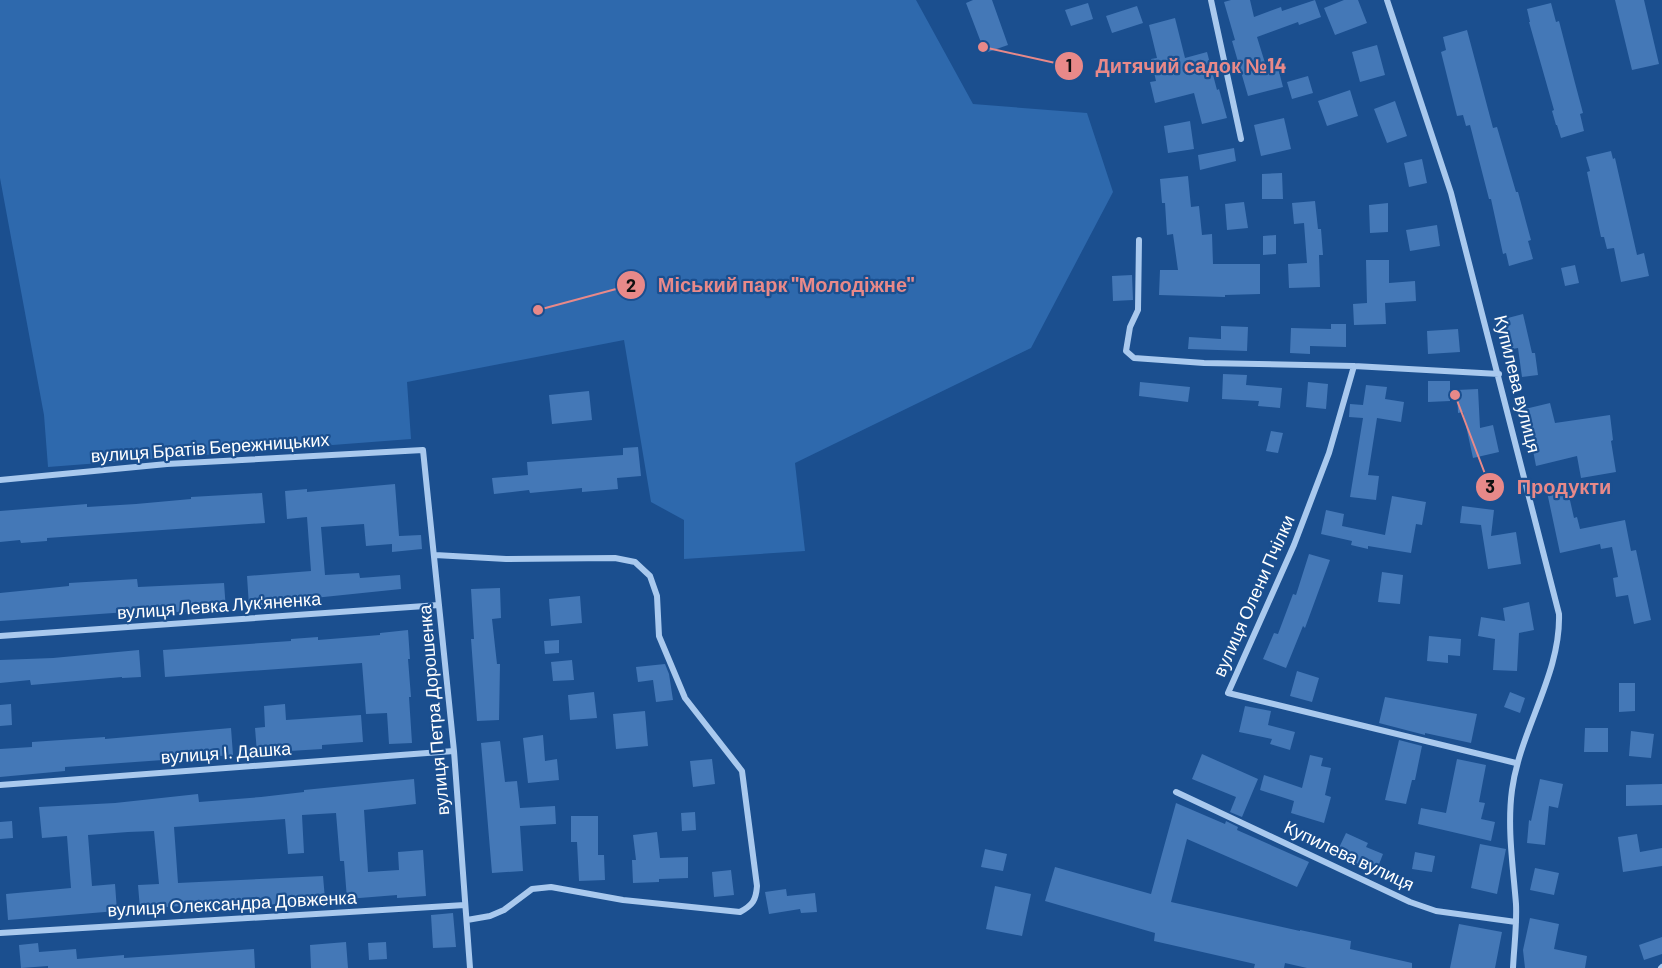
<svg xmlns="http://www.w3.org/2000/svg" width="1662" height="968" font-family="Barlow,sans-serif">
<rect width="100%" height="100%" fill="#1b4f8f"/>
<path fill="#2e69ad" d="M0,0h916l57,104 114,9 26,79 -82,156 -236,115 10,88 -121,8v-39l-33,-18 -27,-162 -217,42 4,57 -363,28 -4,-52 -44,-237z"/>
<path fill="#4478b7" d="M973,0h19l16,45 -23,8 -19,-50z
M1231,0h19l4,17 27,-10 1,4 33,-11 6,17 -22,8 -1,-3 -41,15 8,26 11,-3 7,27 -35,9 -16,-55 3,-1 -11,-38z
M1344,0h14l9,23 -32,12 -11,-27z
M1615,0h29l15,64 -27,6z
M1088,3l5,16 -22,7 -6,-16z
M1551,3l5,19 3,-1 16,62 8,30 -3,1 4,17 -23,7 -4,-13h-1l-4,-14 2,-1 -25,-88h1l-3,-13z
M1137,6l6,17 -31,10 -6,-17z
M1175,18l10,40 22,-6 10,38 2,-1 8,29 -25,6 -8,-31 -39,10 -5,-21 6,-1 -5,-22 6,-1 -8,-33z
M1467,30l26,98 4,-1 19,65h2l13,48 -3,1 5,18 -24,7 -3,-13 -3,1 -12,-55h-2l-19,-74 -4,1 -3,-11 -6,1 -16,-64 5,-2 -3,-13z
M1377,45l8,30 -25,7 -8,-30z
M1308,76l5,17 -21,6 -5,-17z
M1350,90l8,26 -31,10 -9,-25z
M1395,101l12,35 -20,7 -13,-34z
M1284,118l7,31 -30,7 -7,-31z
M1190,121l4,28 -26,4 -4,-27z
M1234,148l2,13 -36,9 -2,-15z
M1611,151l2,8 2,-1 22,97 7,-2 5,23 -28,6 -7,-34 -7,1 -3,-12h-3l-14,-65 3,-1 -4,-14z
M1422,159l5,24 -18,4 -5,-24z
M1282,173l1,26h-21v-25z
M1188,176l3,31 8,-1 3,29 10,-1 1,30h47v30l-35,1v2l-66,-2 1,-25h18l-5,-36 -6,1 -2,-32h-3l-2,-24z
M1315,201l3,28h3l2,26h-4l1,32 -31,1 -1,-24 19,-1 -3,-40 -10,1 -2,-21z
M1244,202l4,26 -21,2 -2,-26z
M1388,203v29l-18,1 -1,-28z
M1437,225l3,21 -30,5 -4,-21z
M1276,235v19l-13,1v-19z
M1366,260h23v23l26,-2 1,20 -31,2 1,21 -32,1 -1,-21 14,-1z
M1575,265l4,18 -14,3 -4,-18z
M1132,275l1,25 -20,1 -1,-25z
M1523,314l9,39h3l3,22 -16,2 -4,-29 -6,1 -8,-30z
M1331,324h15v23l-36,-1v8l-20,-1 1,-25 40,1z
M1221,326l27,1 -1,24 -59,-2 1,-12 32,2z
M1458,329l2,23 -32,2 -1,-23z
M1223,374l24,1 -1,10 36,3 -2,20 -22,-2 1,-5 -37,-2z
M1428,381h22v20l-22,1z
M1140,382l50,5 -2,15 -49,-6z
M1308,382l20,2 -2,25 -20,-2z
M1366,385l21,2 -2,12 19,3 -3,20 -24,-4 -9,57 11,1 -3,24 -26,-3 13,-79 -14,-1 1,-13 13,1z
M1478,389l2,39 13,-3 6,27 -26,6 -10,-46 -5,1 -1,-23z
M589,391l3,29 -40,4 -3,-29z
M1550,403l5,20 55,-8 3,25 -2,1 5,31 -35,6 -4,-22 -41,10 -11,-57z
M1271,431l12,2 -5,20 -12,-2z
M638,447l3,29 -24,2 1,11 -36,3v-4l-52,5 -1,-3 -35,4 -2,-16 36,-3 -1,-13 96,-7v-7z
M395,484l4,52 22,-1 1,14 -30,3v-8l-26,2 -2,-22 -43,3 4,48 34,-2 1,5 40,-3 1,14 -87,9 1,3 -66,5 -2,-30 64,-5 -4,-54 -20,2 -2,-28 22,-2v3z
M1567,487l7,31 3,-1 3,12 45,-9 6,31 5,-1 15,70 -17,4 -6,-29 -12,2 -3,-19 5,-1 -6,-30 -11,2 -1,-5 -40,9 -13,-61z
M262,493l3,30 -218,15v3l-26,2 -1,-3 -20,2v-31l87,-7v3l49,-3 55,-5v-2z
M1392,496l34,6 -4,23 -6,-1 -5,29 -43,-7v3l-17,-4 1,-4 -31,-7 5,-24 18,4 -2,12 43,9z
M1462,506l32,4 -3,26 25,-4 5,32 -33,5 -7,-44 -21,-2z
M1309,554l21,6 -25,68 -2,-2 -17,42 -23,-9 11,-26 4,1 15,-40 3,1z
M1382,572l21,3 -3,29 -22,-2z
M137,579l1,8 86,-4 2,27 -70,3v-3l-156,11v-28l69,-7v-3z
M500,588l1,30 -9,1 5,45h3l-1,56 -22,1 -6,-82h3l-3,-50z
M580,596l2,27 -31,3 -2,-27z
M1529,602l5,28 -15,3 -2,38 -24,-1 2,-31 -17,-3 3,-19 24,4 -2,-13z
M408,630l2,29h-2l3,38h-2l3,46 -23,1 -2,-31 -21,1 -4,-51 -197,14 -2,-27 128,-9v-2l27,-2v3l62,-5v-2z
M1429,636l32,3 -1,17 -12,-1v8l-21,-2z
M559,640v13l-14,1 -1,-13z
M139,650l2,27 -19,1v-1l-91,8 -1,-5 -30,3v-23l53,-2z
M572,660l2,20 -21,1 -2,-19z
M665,664l4,10 4,26 -17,2 -3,-22 -15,2 -2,-15z
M1297,671l22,7 -7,24 -22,-6z
M1619,683h16v28l-16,1z
M594,692l3,26 -27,2 -2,-25z
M1510,692l15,6 -5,15 -16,-6z
M1385,697l92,17 -6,29 -46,-10v2l-46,-12z
M11,704l1,21 -12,1v-21z
M285,704l1,16 75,-5 2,27 -41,3v4l-65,4 -2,-25 10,-1 -1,-21z
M1245,706l26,5 -3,14 27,7 -5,18 -20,-6 2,-5 -33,-7z
M645,711l3,35 -32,3 -3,-35z
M231,728l2,27 -168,12v4l-65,6v-28l32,-2v-5l73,-5v2z
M1585,728h23v24h-24z
M1631,731l23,3 -3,24 -22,-2z
M543,735l2,26 12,-2 2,21 -31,3 -5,-45z
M1399,740l23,6 -7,34h-3l-6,24 -21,-4z
M500,741l5,41 12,-1 3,27 35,-2 1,18 -36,2 3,45 -31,2 -11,-130z
M1202,754l56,25 -16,38 -12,-5 6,-15 -44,-18z
M1310,755l13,3 -2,8 10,2 -6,27 6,2 -7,26 -33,-10 3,-12 -34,-11 4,-15 38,13z
M712,759l3,25 -22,3 -3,-26z
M1457,759l29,6 -7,37 6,1 -4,16 14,3 -4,19 -73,-17 3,-16 25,5z
M414,779l2,25 -52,6 4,62 31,-2 -1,-18 25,-2 3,46 -29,2v-3l-50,4 -3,-38h-4l-4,-48 -34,2 2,38 -16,1 -3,-35 -111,8 4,56 145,-7 2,23 -58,6 -1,-2 -86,6v-3l-40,3 -2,-24 21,-1 -5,-53 -26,1 -40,3 4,51 23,-2 2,27 -109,9 -2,-26 65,-6 -4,-52 -25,2 -3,-31 76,-4 83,-9 1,8 62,-5 43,-5v-2z
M1540,779l23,5 -5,24 -9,-2 -4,39 -18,-2 2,-23 2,1z
M1662,784v21l-36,1v-21z
M1176,803l49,21 1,-3 12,6 -1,3 72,32 -12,25 -110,-48 -16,63 129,29v-1l51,11 -1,8 62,14v5h-105l-22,-5 -1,5h-30l1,-4 -101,-23 1,-8 -110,-32 10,-34 96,27z
M695,812l1,18 -14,1 -1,-18z
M571,816h27v39h6l1,25 -26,1 -2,-39h-6z
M12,821l1,17 -13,1v-17z
M657,832l3,26 28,-1v21l-29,1v3l-26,1 -1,-23h4l-3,-25z
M1346,833l22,10 -2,4 17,7 -7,18 -40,-18z
M1637,834l3,18 22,-4v18l-39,6 -5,-35z
M1480,844l26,5 -9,45 -26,-6z
M985,849l22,5 -4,17 -22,-4z
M1415,852l20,4 -3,16 -20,-3z
M1535,868l24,5 -5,22 -24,-5z
M731,870l3,25 -20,2 -2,-25z
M995,886l36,8 -9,42 -36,-7z
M786,889l1,7 28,-3 2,19 -16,1 -1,-4 -31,5 -4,-22z
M453,913l3,34 -23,1 -2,-33z
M1530,918l29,6 -5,25 33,7 -2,12h-60l-2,-18z
M1459,924l43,8 -7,36h-45z
M1662,937v17l-18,6 -5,-15z
M346,942l2,26h-37l-1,-23z
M386,942l1,17 -18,1 -1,-17z
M38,943l1,9 37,-3 1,10 47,-4v3l44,-3 86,-6 1,19h-207v-2l-27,2 -2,-23z"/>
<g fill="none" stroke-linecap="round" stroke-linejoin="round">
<path stroke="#a9c9ee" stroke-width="6" d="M1211,0l30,139
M1387,0l64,193 108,421c2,60 -39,116 -47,176 -5,37 1,76 4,114 1,21 -2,43 -3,64
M1139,240l-1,70 -8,17 -4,24 8,7 70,5 150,3 145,8
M1354,366l-25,87 -35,92 -66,148 288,70
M0,480l167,-16 256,-14 31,301 16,217
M435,555l71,4 109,-1 20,4 15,14 7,20 2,40 26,62 57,73 15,115c-1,14 -4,19 -17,26l-117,-12 -72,-13 -19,2 -28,21 -14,6 -23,4
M0,636l439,-31
M0,785l454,-34
M1176,792l234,110 26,9 80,11
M0,933l465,-28
M1661,968l1,-1"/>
</g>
<g text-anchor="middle" stroke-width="4.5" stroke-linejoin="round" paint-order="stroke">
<g font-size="18" fill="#fff" stroke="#1b4f8f">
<text transform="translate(1517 384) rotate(76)" y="6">Купилева вулиця</text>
<text transform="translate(210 448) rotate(-4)" y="6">вулиця Братів Бережницьких</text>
<text transform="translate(1254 596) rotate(-66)" y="6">вулиця Олени Пчілки</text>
<text transform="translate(219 606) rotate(-4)" y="6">вулиця Левка Лук'яненка</text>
<text transform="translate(434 710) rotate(-95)" y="6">вулиця Петра Дорошенка</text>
<text transform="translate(226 753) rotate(-4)" y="6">вулиця І. Дашка</text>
<text transform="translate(1349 856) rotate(25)" y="6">Купилева вулиця</text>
<text transform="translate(232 904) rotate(-3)" y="6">вулиця Олександра Довженка</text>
</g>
</g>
<path fill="none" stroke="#e88989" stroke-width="2" d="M983 47L1069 66M538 310L631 285M1455 395L1490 487"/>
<g fill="#e88989" stroke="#1b4f8f" stroke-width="2">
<circle cx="983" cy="47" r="6"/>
<circle cx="538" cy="310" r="6"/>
<circle cx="1455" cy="395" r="6"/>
<circle cx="1069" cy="66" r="15"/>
<circle cx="631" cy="285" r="15"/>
<circle cx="1490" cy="487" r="15"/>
</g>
<g font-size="18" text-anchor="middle" font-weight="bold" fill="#111">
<text x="1069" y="72">1</text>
<text x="631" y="292">2</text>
<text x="1490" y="493">3</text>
</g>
<g font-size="20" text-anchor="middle" font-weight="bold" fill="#e88989" stroke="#1b4f8f" stroke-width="4.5" stroke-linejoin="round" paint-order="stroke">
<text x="1191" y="73">Дитячий садок №14</text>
<text x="786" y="292">Міський парк "Молодіжне"</text>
<text x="1564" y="494">Продукти</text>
</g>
</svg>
